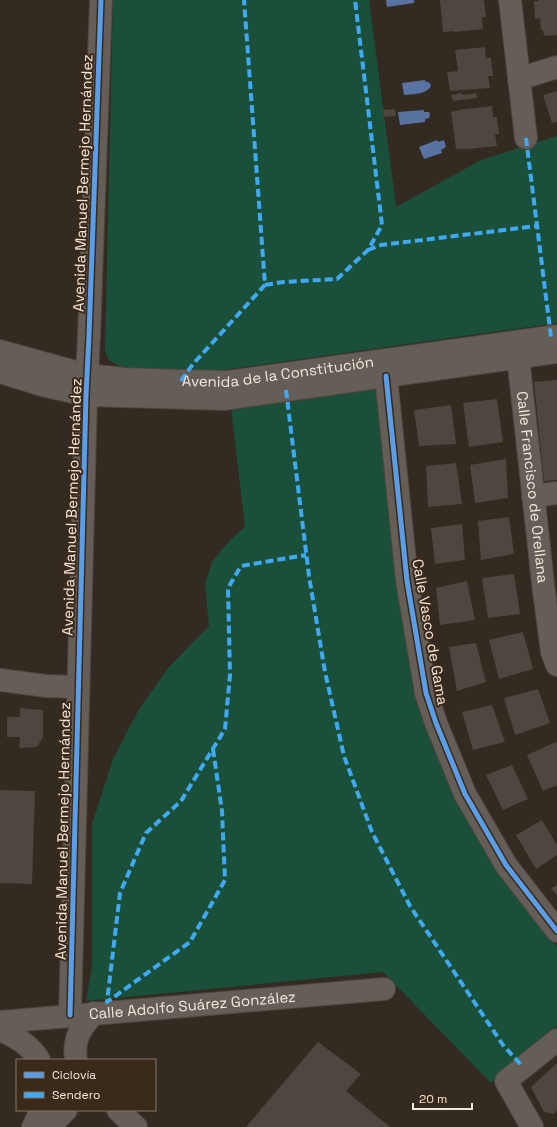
<svg xmlns="http://www.w3.org/2000/svg" width="557" height="1127" font-family="'Space Grotesk',sans-serif">
<rect width="100%" height="100%" fill="#332a21"/>
<path fill="#1a5039" d="M113,0h256l27,207 85,-47 76,-24v187l-341,48 -86,-3 -11,-2 -10,-6 -4,-9z
M379,387l43,325 80,164 55,71v79l-66,57 -108,-111 -297,29 6,-35v-142l21,-65 25,-48 30,-43 41,-42 -4,-42 7,-22 18,-22 15,-13 -14,-119z"/>
<path fill="#5872a2" d="M386,0h28v3l-27,4z
M425,80v1l5,2 1,3c-5,9 -18,8 -27,9l-2,-12z
M424,110v2h5l1,2 -1,4 -4,1v3l-25,3 -2,-13z
M437,140l1,2 6,-2 2,7 -5,3 1,3 -18,6 -5,-12z"/>
<path fill="#4e473f" d="M440,0h44l2,17h-4l1,12 -29,3 -1,-1 -10,1z
M538,0h19v35l-13,1 -1,-6h-2l-1,-12 -5,1 -1,-18h4z
M485,47l1,11h5l2,18h-5l2,12 -40,3 -3,-19 11,-1 -3,-21z
M557,91v31l-5,1 -9,-28z
M462,93v2l14,-2 1,5 -24,3 -2,-6z
M492,106l1,11h4l2,17h-4l2,12 -28,3h-13l-5,-37 14,-3z
M395,109l1,7 -12,1 -1,-7z
M557,380v100l-13,1 -10,-99z
M497,399l6,43 -34,5 -6,-44z
M451,405l5,39 -37,2 -5,-36z
M506,459l2,39 -33,5 -5,-38z
M456,463l6,41 -34,3 -2,-41z
M509,517l5,37 -33,6 -3,-39z
M462,524l3,36 -30,4 -4,-36z
M514,574l6,40 -32,4 -6,-40z
M467,581l8,39 -35,5 -4,-37z
M523,632l10,37 -34,10 -10,-39z
M476,643l10,39 -29,9 -8,-44z
M538,689l12,34 -35,12 -11,-37z
M492,705l13,37 -32,8 -11,-38z
M20,708l23,2v27l-6,10 -18,1 1,-11h-13v-20h13z
M556,742l1,2v41l-14,6 -16,-36z
M512,765l16,34 -25,11 -17,-35z
M0,790l35,1 -3,93 -32,-1z
M542,820l15,25v10l-21,14 -20,-34z
M557,885v10l-6,-7z
M318,1042l43,32 -15,17 44,36h-144z
M557,1063v47l-3,4 -10,-2 -13,-25z"/>
<g fill="none" stroke-linecap="round" stroke-linejoin="round">
<defs>
<g id="minor">
<path d="M510,0l16,138"/>
<path d="M519,79l38,-12"/>
<path id="s1" d="M0,351l87,24 38,4 56,2 47,1 329,-46"/>
<path id="s2" d="M518,357l26,235 8,60 5,13"/>
<path d="M0,372l42,13 44,10 138,4 333,-47"/>
<path d="M386,376l21,205 19,112 10,30 29,71 41,71 51,66"/>
<path d="M533,496l24,-3"/>
<path d="M0,680l46,6 32,1"/>
<path d="M70,1015l16,-620 3,-59 12,-336"/>
<path id="s3" d="M0,1022l384,-33"/>
<path d="M0,1030c14,5 32,17 39,30"/>
<path d="M76,1060c-3,-22 4,-31 18,-47"/>
<path d="M118,1110l18,17"/>
<path d="M33,1127l8,-17"/>
<path d="M49,1127l17,-17"/>
<path d="M532,1127l-26,-46 51,-41"/>
</g>
</defs>
<use href="#minor" stroke="#4d453e" stroke-width="24"/>
<use href="#minor" stroke="#655e57" stroke-width="22"/>
<path stroke="#3fa9f5" stroke-width="4" stroke-dasharray="8 4" stroke-linecap="butt" d="M526,138l25,199
M368,250l13,-5 156,-19
M265,285l18,-3 54,-3 31,-29 14,-25 -27,-225
M181,381l12,-17 72,-79 -21,-285
M286,390l23,186 16,96 19,84 28,76 38,74 93,139 20,22
M213,749l9,62 3,69 -35,62 -83,60 13,-109 26,-60 35,-32 44,-72 5,-54 -2,-87 13,-22 65,-11"/>
<defs>
<path id="cycleway" d="M386,376l21,205 19,112 10,30 29,71 41,71 51,66
M70,1015l16,-620 3,-59 12,-336"/>
</defs>
<use href="#cycleway" stroke="#3b2a19" stroke-width="8"/>
<use href="#cycleway" stroke="#5a9eea" stroke-width="5"/>
</g>
<g text-anchor="middle" stroke-width="4" stroke-linejoin="round" paint-order="stroke">
<g font-size="15" fill="#f2e7dc" stroke="#3b2a19">
<text transform="translate(83 183) rotate(-88)" y="5">Avenida Manuel Bermejo Hernández</text>
<text dy="5" stroke="none"><textPath href="#s1" startOffset="282">Avenida de la Constitución</textPath></text>
<text dy="5" stroke="none"><textPath href="#s2" startOffset="131">Calle Francisco de Orellana</textPath></text>
<text transform="translate(72 507) rotate(-88)" y="5">Avenida Manuel Bermejo Hernández</text>
<text transform="translate(430 632) rotate(80)" y="5">Calle Vasco de Gama</text>
<text transform="translate(63 831) rotate(-89)" y="5">Avenida Manuel Bermejo Hernández</text>
<text dy="5" stroke="none"><textPath href="#s3" startOffset="193">Calle Adolfo Suárez González</textPath></text>
</g>
</g>
<rect x="16" y="1059" width="140" height="52" fill="#3b2a19" stroke="#847667"/>
<rect x="24" y="1072" width="20" height="6" fill="#5a9eea" stroke="#847667"/>
<text x="52" y="1079" font-size="12" fill="#f2e7dc">Ciclovía</text>
<rect x="24" y="1092" width="20" height="6" fill="#3fa9f5" stroke="#847667"/>
<text x="52" y="1099" font-size="12" fill="#f2e7dc">Sendero</text>
<path d="M413 1103v6h59v-6" fill="none" stroke="#f2e7dc" stroke-width="2"/>
<text x="419" y="1103" font-size="12" fill="#f2e7dc" stroke="#3b2a19" stroke-width="3" paint-order="stroke">20 m</text>
</svg>
